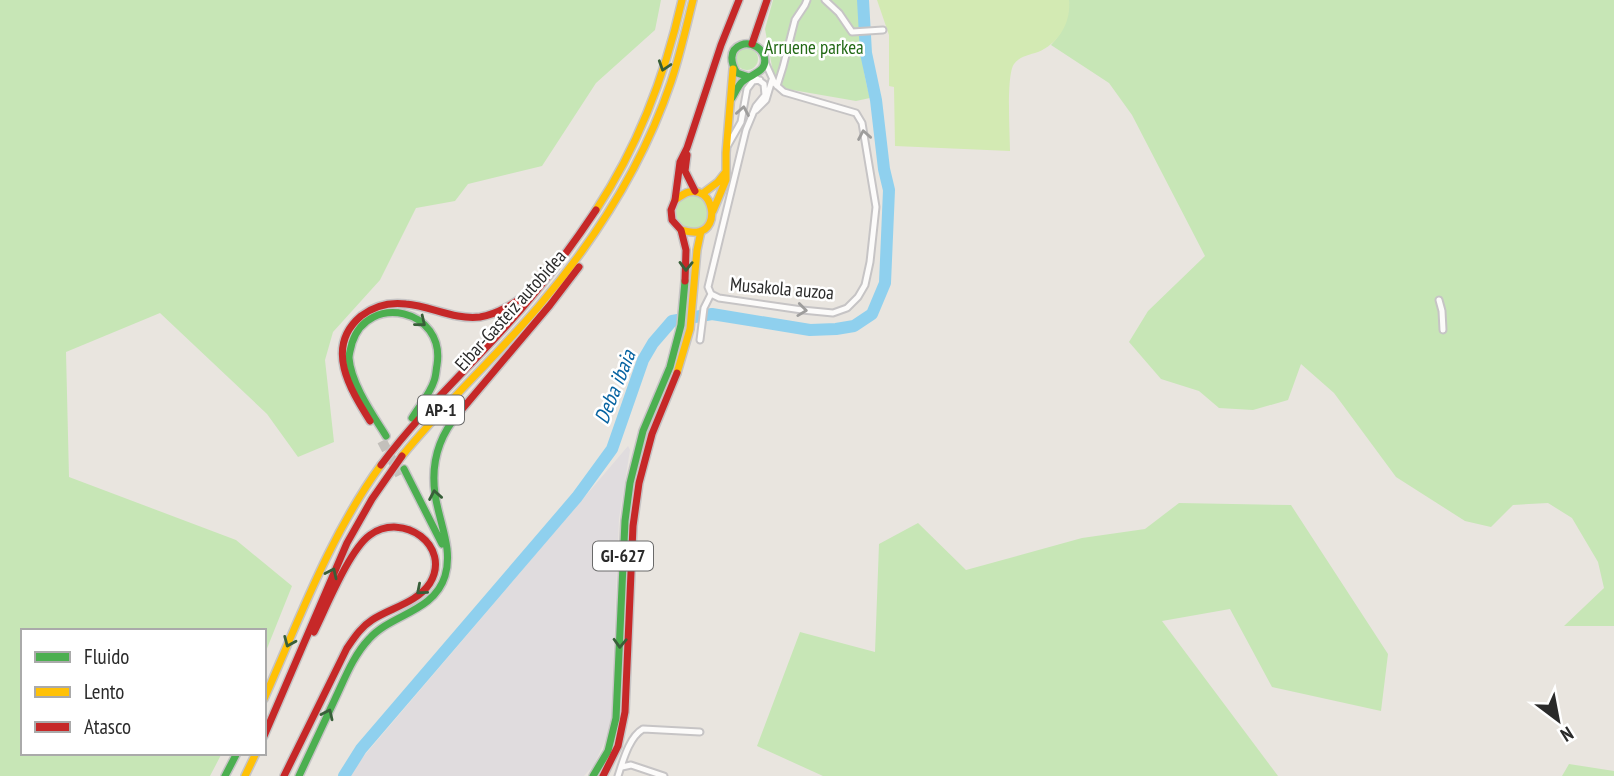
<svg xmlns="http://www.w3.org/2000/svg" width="1614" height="776" font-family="'PT Sans Narrow',sans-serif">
<rect width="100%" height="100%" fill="#e9e5df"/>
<path fill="#e0dcde" d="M628,446l2,4 -11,69 -8,198 -6,24 -11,24 -10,11h-233l1,-6z"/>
<path fill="#c7e6b6" d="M0,0h661l-6,30 -59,53 -54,83 -74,18 -13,17 -39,7 -36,72 -47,52 -8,28 9,82 -36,15 -31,-43 -107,-101 -94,39 3,125 167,63 56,46 -28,70v-25h-241v122h199l-12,23h-210z
M773,0h86c0,33 2,66 11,98l-14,3 -75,-13 -8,-16 -8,-43z
M1069,0h545v626h-50l40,-38 -6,-26 -26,-44 -24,-15 -35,2 -22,22 -26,-6 -69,-44 -62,-84 -33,-29 -13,36 -35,10 -34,-2 -20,-17 -38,-12 -32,-37 19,-31 57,-55 -73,-141 -23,-32 -58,-38c11,-12 19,-28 18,-45z
M736 59a11 11 0 1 1 22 0a11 11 0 1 1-22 0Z
M697,194l12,12 -2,17c-24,21 -47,-17 -22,-28 4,-2 8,-1 12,-1z
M1179,503l112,2 97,149 -7,57 -109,-24 -42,-78 -68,12 116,155h-455l-66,-30 43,-114 75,20 4,-108 39,-21 48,47 116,-32 63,-9z
M1569,764l45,7v5h-52z"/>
<path fill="#d3eab3" d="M877,0h192c2,23 -10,43 -31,52 -9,3 -18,4 -24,12 -8,11 -4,71 -4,87l-115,-5 -1,-59 -5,-1v-51z"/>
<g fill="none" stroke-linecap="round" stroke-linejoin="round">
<path stroke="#8fd0ee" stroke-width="12" d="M344,776l17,-27 216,-252 35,-48 31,-89 10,-17 19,-22 40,-7 98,16 26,-1 18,-3 18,-12 13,-31 4,-93 -5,-21 -8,-69 -10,-47 -3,-53"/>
<path stroke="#c3c0bb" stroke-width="10" stroke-dasharray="10 5" stroke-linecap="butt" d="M382,441l18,34"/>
<defs>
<path id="street" d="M825,0l14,13 13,19 31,-2
M777,86l6,-19 12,-47 10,-15 2,-5
M756,110l10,-10 6,-20
M728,145l13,-23 6,-33 6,-8 7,-1
M711,294l8,4 83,12 31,3 14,-5 11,-11 7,-12 5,-23 6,-55 -14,-84 -6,-10 -72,-21 -9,-8 -10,-22
M1439,300l3,11 1,19
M700,340l4,-32 7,-14 -3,-7 38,-157 10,-24 9,-11 -1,-11 -11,-8
M622,767l9,-2 33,11
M618,776c5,-15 11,-39 25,-47l57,3"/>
<path id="fast" d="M732,98c3,-5 5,-10 9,-15 8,-9 28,-10 23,-27 -1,-4 -4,-7 -7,-9 -5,-3 -11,-4 -16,-2 -13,5 -10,19 -4,28l12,4
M386,436c-13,-21 -35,-52 -37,-78 0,-5 2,-10 3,-15 16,-51 94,-34 85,22 -1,5 -1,11 -3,16 -4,13 -15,25 -22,37
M404,469l38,75
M225,776l12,-23
M299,776c12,-26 24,-51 36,-77 10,-21 18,-43 34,-60 22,-25 65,-27 76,-63 7,-23 -2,-45 -7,-67 -9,-35 -3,-68 20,-95
M593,776l15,-25 8,-33 9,-197 5,-38 13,-52 27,-64 11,-42 4,-44"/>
<path id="slow" d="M702,194l16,-12 7,-9
M675,200c4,-3 10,-7 14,-8 24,-6 32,36 9,40 -5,1 -12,-1 -17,-2
M596,210c43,-65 69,-134 86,-210
M713,211l13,-31v-27l7,-84
M677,373l13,-44 7,-79 4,-19
M402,456c43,-53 93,-98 137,-150 56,-66 104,-141 132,-224 9,-27 15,-54 22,-82
M264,699c35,-79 66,-164 117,-234
M245,776l11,-23"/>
<path id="jam" d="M752,44l15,-44
M687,155l-2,16 10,20
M685,281l1,-31 -5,-20 -9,-10 -1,-10 4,-10 5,-38 7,-14 34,-103 18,-45
M458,414l92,-109 29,-38
M370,421c-20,-32 -46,-74 -9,-105 13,-10 29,-14 45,-12 25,2 48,16 74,13 19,-3 36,-15 52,-26
M381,465c35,-47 76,-86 115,-128 37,-39 70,-82 100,-127
M264,736l83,-193 25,-44 30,-43
M284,776l63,-128c7,-10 14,-21 25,-28 18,-12 45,-17 58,-37 22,-37 -27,-72 -60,-48 -21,15 -44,73 -56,97
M603,776l15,-30 7,-34 8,-186 6,-43 13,-49 25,-61"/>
</defs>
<use href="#street" stroke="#c6c4c5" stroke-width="9"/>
<use href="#fast" stroke="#c6c4c5" stroke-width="10"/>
<use href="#slow" stroke="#c6c4c5" stroke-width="10"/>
<use href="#jam" stroke="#c6c4c5" stroke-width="10"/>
<use href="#street" stroke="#fcfbfa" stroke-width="5"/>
<use href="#fast" stroke="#4caf50" stroke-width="7"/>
<use href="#slow" stroke="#ffc107" stroke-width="7"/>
<use href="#jam" stroke="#c62828" stroke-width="7"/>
</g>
<defs><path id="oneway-chevron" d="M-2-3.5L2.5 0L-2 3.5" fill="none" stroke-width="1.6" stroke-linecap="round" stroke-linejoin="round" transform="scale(1.75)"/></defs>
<g stroke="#385f39">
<use href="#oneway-chevron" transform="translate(664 66) rotate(108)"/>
<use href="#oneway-chevron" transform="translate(686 266) rotate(91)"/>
<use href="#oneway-chevron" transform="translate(421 322) rotate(39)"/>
<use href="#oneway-chevron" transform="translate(435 495) rotate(-100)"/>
<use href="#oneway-chevron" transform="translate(332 573) rotate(-65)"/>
<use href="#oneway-chevron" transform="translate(421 590) rotate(139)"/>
<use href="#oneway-chevron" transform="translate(289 642) rotate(113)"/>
<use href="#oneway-chevron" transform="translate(620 643) rotate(92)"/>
<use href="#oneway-chevron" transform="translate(328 714) rotate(-65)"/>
</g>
<g stroke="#9e9d9c">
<use href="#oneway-chevron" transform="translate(743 111) rotate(-80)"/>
<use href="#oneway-chevron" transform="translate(864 135) rotate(-100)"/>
<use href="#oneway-chevron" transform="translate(802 310) rotate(7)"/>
</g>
<g text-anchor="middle" stroke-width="5" stroke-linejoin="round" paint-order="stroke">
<g fill="#fff" stroke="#6a6a6a" stroke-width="2">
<rect x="418" y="395.5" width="46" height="29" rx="5"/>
<rect x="593" y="541.5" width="60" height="29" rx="5"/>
</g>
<g font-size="18" font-weight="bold" fill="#2a2a2a">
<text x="441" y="416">AP-1</text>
<text x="623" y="562">GI-627</text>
</g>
<g font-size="19" fill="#236a16" stroke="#fff">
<text x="814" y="54">Arruene parkea</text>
</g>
<g font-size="19" fill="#2a2a2a" stroke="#fff">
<text transform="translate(782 288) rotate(5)" y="7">Musakola auzoa</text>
<text transform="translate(510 310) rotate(-48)" y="7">Eibar-Gasteiz autobidea</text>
</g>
<g font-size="21" font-style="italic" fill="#0663a1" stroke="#fff">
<text transform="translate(615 387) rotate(-68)" y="7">Deba ibaia</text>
</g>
</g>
<rect x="21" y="629" width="245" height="126" fill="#ffffff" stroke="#aaaaaa" stroke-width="2"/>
<rect x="35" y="652" width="35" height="10" fill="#4caf50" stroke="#aaaaaa" stroke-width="2"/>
<text x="84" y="664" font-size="21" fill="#2a2a2a">Fluido</text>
<rect x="35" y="687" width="35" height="10" fill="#ffc107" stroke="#aaaaaa" stroke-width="2"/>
<text x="84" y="699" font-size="21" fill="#2a2a2a">Lento</text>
<rect x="35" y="722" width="35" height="10" fill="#c62828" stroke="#aaaaaa" stroke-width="2"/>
<text x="84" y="734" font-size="21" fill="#2a2a2a">Atasco</text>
<g transform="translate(1558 720) rotate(148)" stroke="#ffffff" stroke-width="5" paint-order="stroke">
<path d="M0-5L12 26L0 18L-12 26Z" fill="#2a2a2a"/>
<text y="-10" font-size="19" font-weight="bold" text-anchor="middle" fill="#2a2a2a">N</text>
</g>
</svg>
